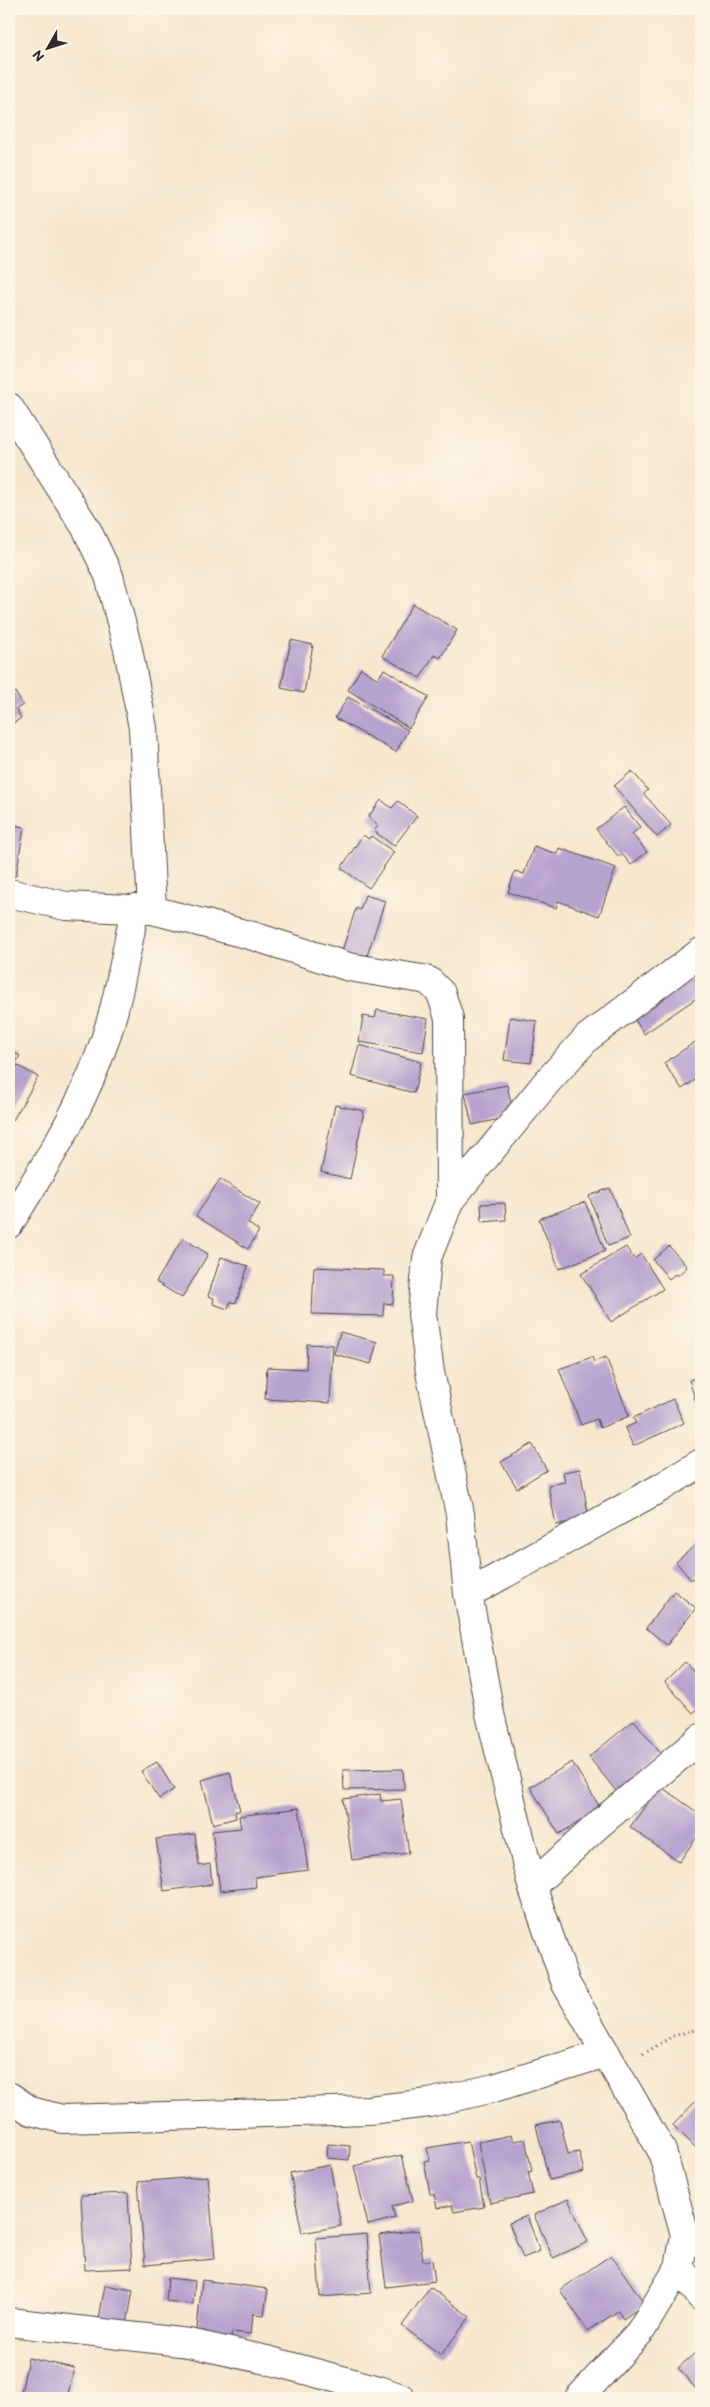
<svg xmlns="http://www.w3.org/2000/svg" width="710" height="2407" font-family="Itim,sans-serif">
<rect width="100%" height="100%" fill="#fcf5e5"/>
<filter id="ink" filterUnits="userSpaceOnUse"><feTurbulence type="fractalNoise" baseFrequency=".02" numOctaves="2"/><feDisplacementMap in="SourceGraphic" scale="10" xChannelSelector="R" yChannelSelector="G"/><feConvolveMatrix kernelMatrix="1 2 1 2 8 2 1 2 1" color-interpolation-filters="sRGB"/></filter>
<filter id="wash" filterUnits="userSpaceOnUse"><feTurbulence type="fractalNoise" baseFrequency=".0096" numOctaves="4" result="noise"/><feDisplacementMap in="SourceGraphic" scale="20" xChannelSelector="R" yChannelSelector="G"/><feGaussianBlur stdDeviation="1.12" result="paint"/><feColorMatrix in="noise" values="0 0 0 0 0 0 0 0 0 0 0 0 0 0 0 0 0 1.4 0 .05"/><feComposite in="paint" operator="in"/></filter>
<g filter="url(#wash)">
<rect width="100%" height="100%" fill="#f7e7ce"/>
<g id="blocks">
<path fill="#b7a3cf" d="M413,604l44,26 -17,28 -6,-3 -14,23 -38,-22z
M291,640l22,5 -9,48 -23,-5z
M361,668l17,11 6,-10 45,28 -20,31 -61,-38z
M15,692l8,13 -7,4 5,9 -12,8v-30z
M348,697l60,33 -12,22 -61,-34z
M632,771l16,19 -4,4 27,31 -14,12 -43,-51z
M381,800l11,8 6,-7 19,15 -23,30 -20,-15 4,-5 -10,-9z
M624,807l16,20 -8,7 15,18 -16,13 -9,-11 -3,3 -23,-28z
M9,824l15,3 -8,49 -7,-1z
M363,835l6,4 2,-3 23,16 -25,36 -28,-20z
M534,846l23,8 2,-6 57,20 -17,48 -41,-15 -2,7 -48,-16 7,-21 9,3z
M365,895l20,6 -20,61 -24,-8 15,-46 4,2z
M701,961v34l-57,39 -15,-23z
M377,1010l51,9 -5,33 -64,-10 4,-26 12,2z
M510,1017l27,4 -6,42 -27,-3z
M701,1038v38l-19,13 -18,-26z
M359,1045l62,17 -7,31 -63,-17z
M9,1049l11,7 -5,8 23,13 -25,43 -4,-2z
M507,1085l7,31 -42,9 -7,-32z
M335,1105l29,6 -14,68 -29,-7z
M220,1179l40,25 -12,19 11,8 -11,18 -52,-33z
M610,1188l20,50 -22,8 -19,-50z
M585,1202l20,49 -46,18 -20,-50z
M505,1203l1,17 -24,2 -1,-18z
M183,1238l25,16 -26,44 -26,-16z
M669,1246l18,21 -10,9 -2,-2 -6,5 -16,-19z
M626,1247l8,12 7,-5 22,35 -52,33 -30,-48z
M221,1257l27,9 -12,37 -6,-1 -2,7 -15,-5 1,-6 -6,-2z
M314,1267l70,3v6h10l-1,28 -9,-1 -1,13 -71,-2z
M340,1332l37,10 -6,22 -37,-10z
M307,1344l26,1 -3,58 -65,-4 2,-32 39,2z
M592,1357l2,5 12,-5 23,59 -29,12 -3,-9 -16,6 -22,-56z
M701,1376v42l-12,-38z
M673,1399l11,24 -51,23 -8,-18 11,-5 -3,-5z
M532,1444l15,26 -30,18 -16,-26z
M580,1469l9,49 -33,7 -8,-40 17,-3 -2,-10z
M701,1540v31l-10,9 -15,-18z
M674,1591l22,17 -29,37 -21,-17z
M685,1662l16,17v27l-8,7 -28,-31z
M634,1720l27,34 -45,37 -27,-34z
M157,1762l17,27 -15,10 -18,-28z
M572,1762l29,47 -42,25 -29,-47z
M403,1769l1,20 -60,1 -1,-20z
M230,1772l10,38 -5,2 1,6 -23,6 -11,-44z
M660,1786l41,29v16l-22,31 -49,-35z
M380,1794l1,7 20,-2 8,54 -57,7 -9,-61z
M299,1808l9,62 -53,7 1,10 -36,4 -8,-60 29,-3 -2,-12z
M195,1834l4,32 11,-2 2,20 -48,7 -8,-52z
M696,2101l5,5v47l-28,-28z
M560,2120l8,34 11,-2 5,20 -35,8 -13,-55z
M511,2135l2,6 12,-2 7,32 -4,1 5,22 -43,9 -12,-61z
M468,2141l8,38h3l5,28 -30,5 -2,-7 -15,3 -3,-14h-4l-6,-33 6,-1 -3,-12z
M328,2144l22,2 -1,14 -22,-2z
M402,2155l11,46 -21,5 3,12 -27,7 -14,-59z
M330,2165l11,61 -39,7 -12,-60z
M208,2176l7,83 -70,6 -7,-83z
M128,2193l4,75 -47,2 -4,-75z
M568,2199l20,43 -35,16 -19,-43z
M527,2216l13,35 -17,7 -14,-35z
M419,2230l4,31 9,-1 3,21 -49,6 -7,-52z
M367,2234l4,59 -51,4 -4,-59z
M611,2255l34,49 -22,15 -5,-8 -30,20 -28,-41z
M168,2278l27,3 -2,23 -27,-3z
M202,2280l66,9 -4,26 -11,-1 -2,20 -19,-2 -2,11 -34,-5z
M105,2285l28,5 -7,40 -28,-6z
M430,2287l40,30 -29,38 -39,-29z
M695,2353l6,8v34l-23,-27z
M28,2358l46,10 -7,30h-47z"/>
</g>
</g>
<g filter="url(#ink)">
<use href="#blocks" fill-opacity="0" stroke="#4a4743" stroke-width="1"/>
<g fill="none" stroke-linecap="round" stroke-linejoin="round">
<defs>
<path id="minor" d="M9,407l77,121 23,48 19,73 15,79 9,182
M9,893l57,13 86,4 101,26 96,31 73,12 7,2 12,12 8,25 1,182
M9,1224c42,-67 84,-134 104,-211 9,-34 15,-70 22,-105
M468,1594l192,-106 41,-25
M532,1886l66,-61 103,-87
M9,2096l22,15 31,8 307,-9 60,-7 65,-15 112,-35
M679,2267l22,30
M9,2322l180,21 82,18 108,29 22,8
M579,2398l61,-66 39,-65 6,-32 -23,-84 -96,-167 -34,-98 -42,-172 -22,-120 -8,-80 -30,-142 -8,-58 5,-56 23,-58 97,-118 40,-44 114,-86"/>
</defs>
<use href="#minor" stroke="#4a4743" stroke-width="30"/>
<path stroke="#4a4743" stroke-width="3" stroke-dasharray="1 4" stroke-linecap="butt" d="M643,2054l30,-18 28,-8"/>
<use href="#minor" stroke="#fff" stroke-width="28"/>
</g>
</g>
<rect width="710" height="2407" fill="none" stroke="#fcf5e5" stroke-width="30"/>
<g transform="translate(48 48) rotate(231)" stroke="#fcf5e5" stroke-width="4" paint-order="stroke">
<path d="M0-4L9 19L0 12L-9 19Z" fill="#2b2b2b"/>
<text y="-8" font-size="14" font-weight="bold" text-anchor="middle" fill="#2b2b2b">N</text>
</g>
</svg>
